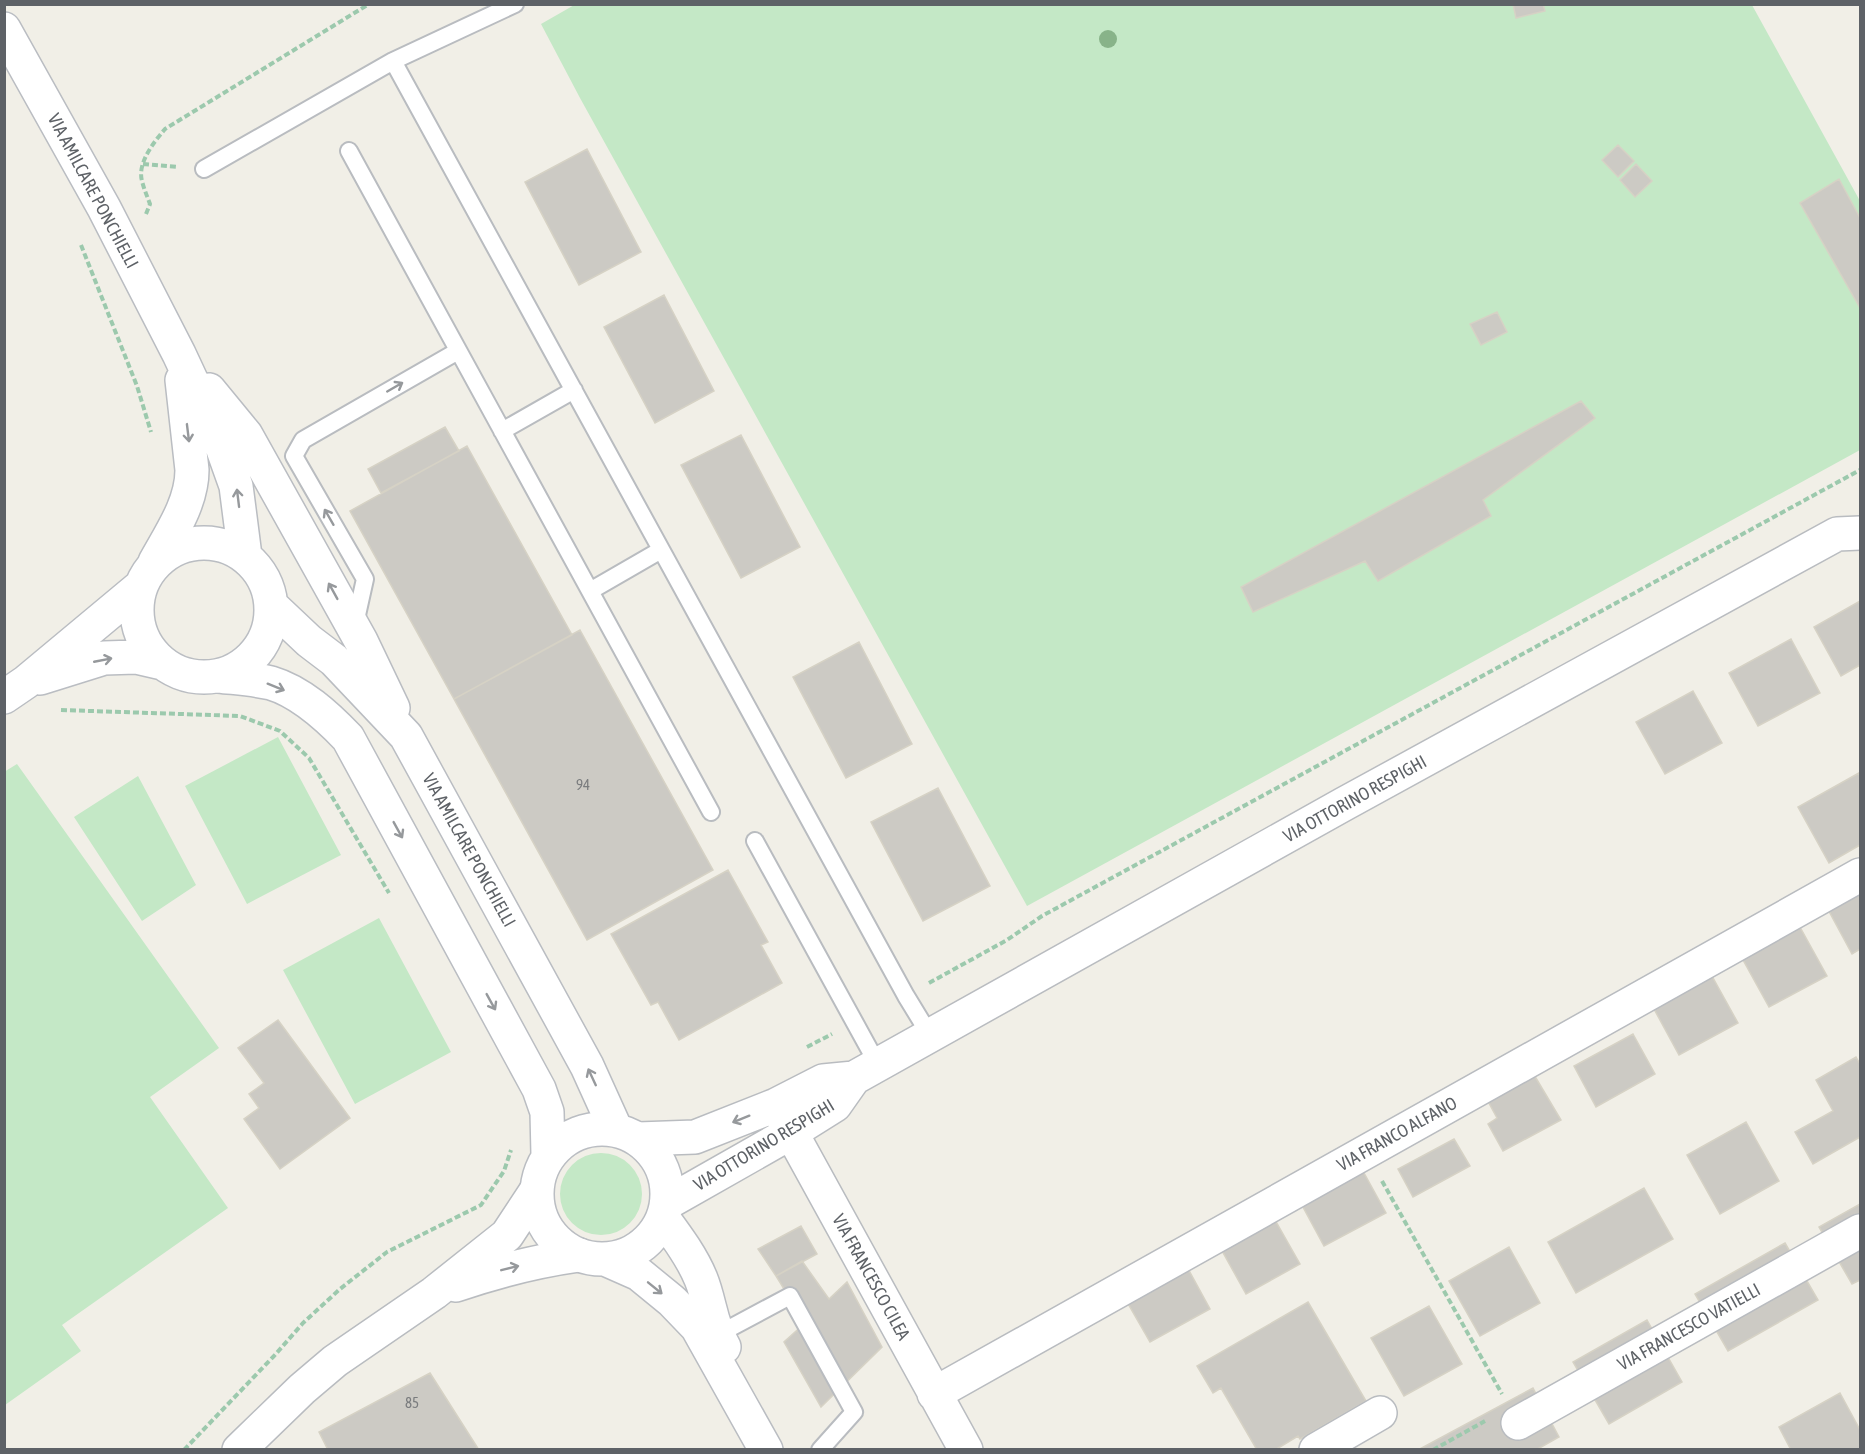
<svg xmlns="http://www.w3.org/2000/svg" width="1865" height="1454" font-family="'Asap Condensed',sans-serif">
<rect width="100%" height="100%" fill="#f1efe7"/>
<path fill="#c4e8c6" d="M576,4l1176,1 108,196v249l-833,456 -447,-808 -39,-74z
M278,737l63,118 -94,49 -62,-118z
M17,764l202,284 -69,49 78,111 -166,117 19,26 -76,54 -1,-633z
M138,776l58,109 -54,36 -68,-104z
M379,918l72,134 -96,52 -72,-134z
M560 1194a41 41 0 1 1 82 0a41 41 0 1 1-82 0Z"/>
<path fill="#cccac4" stroke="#d6d2c5" stroke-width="1.5" d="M1513,4h30l2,7 -29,7z
M1618,145l16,16 -16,16 -16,-17z
M587,149l54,103 -62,33 -54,-103z
M1636,164l16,17 -17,16 -15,-17z
M1839,179l21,39v90l-60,-105z
M664,295l50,96 -59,32 -51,-96z
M1497,312l10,20 -26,13 -11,-21z
M1581,401l14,17 -112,82 8,16 -113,65 -13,-20 -112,51 -12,-25z
M445,427l14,24 -78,42 -13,-24z
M741,435l59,112 -59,31 -60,-113z
M467,446l105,189 -118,64 -104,-188z
M1860,601v64l-19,11 -27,-49z
M580,630l133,240 -126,70 -133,-241z
M1791,639l29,54 -62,33 -29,-53z
M859,642l53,102 -66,34 -53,-101z
M1693,691l29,52 -57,31 -29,-52z
M1859,773l1,4v68l-31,18 -31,-56z
M938,788l52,98 -67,35 -52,-99z
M728,870l40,72 -7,3 21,38 -103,57 -21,-38 -7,3 -40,-71z
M1860,883v66l-8,5 -28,-52z
M1795,918l32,58 -58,31 -32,-58z
M1707,967l31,56 -59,32 -31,-57z
M278,1020l72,98 -70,51 -36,-50 15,-11 -10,-14 15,-11 -26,-35z
M1633,1034l22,40 -59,33 -22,-41z
M1856,1057l4,7v73l-47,27 -18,-32 38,-21 -17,-31z
M1530,1068l31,52 -58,31 -15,-27 9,-6 -13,-24z
M1746,1122l33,59 -59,33 -33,-59z
M1454,1139l16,27 -57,31 -15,-28z
M1358,1162l28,51 -62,33 -27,-50z
M1644,1188l29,51 -97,54 -28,-51z
M1860,1204v76l-8,4 -33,-57z
M1270,1211l30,53 -54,30 -30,-54z
M801,1226l16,28 -41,22 -18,-27z
M1785,1243l33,57 -90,51 -33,-57z
M1509,1247l31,56 -60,33 -31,-55z
M1180,1254l30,55 -60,33 -31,-54z
M802,1261l27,38 18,-17 35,65 -61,60 -37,-65 21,-19 -29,-47z
M1308,1302l58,99 -66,38 -2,-3 -23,14h-18l-36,-62 -8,5 -16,-27z
M1429,1306l33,58 -58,32 -33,-58z
M1647,1320l35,62 -73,42 -36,-62z
M430,1373l49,77h-151l-9,-18z
M1533,1388l26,49 -23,13h-118z
M1840,1393l20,37v20h-69l-12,-23z"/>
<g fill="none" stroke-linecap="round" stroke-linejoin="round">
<defs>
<path id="lane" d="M393,61l513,935 25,41
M349,151l362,661
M204,169l189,-108 122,-57
M502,431l72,-41
M590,591l71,-41
M355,624l10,-45 -71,-123 9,-16 155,-89
M755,841l123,224
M717,1335l73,-39 64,116 -34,38"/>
<path id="street" d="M776,1105l190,345
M638,1139l57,-2 81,-32 47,-24 31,-3 490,-274 493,-270 23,-1
M667,1203l125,-71 43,-27 19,-27
M456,1285c41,-14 80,-24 123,-30
M934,1394l926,-519
M1518,1423l342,-192
M239,1450l63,-61 33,-28 99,-68 73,-58 29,-44
M1316,1450l64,-37"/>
<path id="secondary" d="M4,29l100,179 75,146 42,90 15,42 9,70
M209,390l37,45 115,206 32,67
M137 610a67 67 0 1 1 134 0a67 67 0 1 1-134 0Z
M155,562c16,-29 37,-59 37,-92l-10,-90
M273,607l36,34 25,19 72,76 181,330 29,64
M219,676c17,2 35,3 52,7 30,9 56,33 77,55l191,351 8,23 1,43
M40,678l64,-20 32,-1 26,6
M4,697l22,-15 114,-95
M537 1194a65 65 0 1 1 130 0a65 65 0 1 1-130 0Z
M663,1218c14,19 29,39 38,61 9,22 10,47 23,68
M605,1259l34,15 33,27 25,26 69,123"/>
</defs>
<use href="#lane" stroke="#b9bcc0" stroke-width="20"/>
<use href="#street" stroke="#b9bcc0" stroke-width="36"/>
<use href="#secondary" stroke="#babdc2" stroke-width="36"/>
<path stroke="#9cc9ad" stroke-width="4" stroke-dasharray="6 3" stroke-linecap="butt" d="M143,164l35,3
M146,214l4,-10c-3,-8 -6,-15 -8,-23 -5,-18 12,-39 23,-52l204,-125
M81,245l56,141 14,46
M61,710l179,6 40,15 29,27 80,135
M929,983l78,-43 35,-24 818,-446
M807,1047l25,-13
M1382,1181l120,213
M184,1450l90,-94 29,-33 37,-34 47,-37 94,-47 23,-34 7,-21
M1433,1450l52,-29"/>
<use href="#lane" stroke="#fff" stroke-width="16"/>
<use href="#street" stroke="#fff" stroke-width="33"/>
<use href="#secondary" stroke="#fff" stroke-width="33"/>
</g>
<circle fill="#88b389" cx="1108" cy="39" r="9"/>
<defs><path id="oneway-shaft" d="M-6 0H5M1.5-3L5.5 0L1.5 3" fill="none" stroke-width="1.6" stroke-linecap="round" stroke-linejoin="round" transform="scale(1.5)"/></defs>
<g stroke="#96999c">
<use href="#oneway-shaft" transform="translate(395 387) rotate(-30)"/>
<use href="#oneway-shaft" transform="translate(188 433) rotate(83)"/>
<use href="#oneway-shaft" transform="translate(238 498) rotate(-97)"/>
<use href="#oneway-shaft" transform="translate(329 517) rotate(-120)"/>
<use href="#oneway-shaft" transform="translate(333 591) rotate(-119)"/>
<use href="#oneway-shaft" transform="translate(103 660) rotate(-11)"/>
<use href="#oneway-shaft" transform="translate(276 687) rotate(22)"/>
<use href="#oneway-shaft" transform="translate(398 830) rotate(61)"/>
<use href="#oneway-shaft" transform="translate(491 1002) rotate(61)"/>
<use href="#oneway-shaft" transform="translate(592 1077) rotate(-115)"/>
<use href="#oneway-shaft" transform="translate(741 1119) rotate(158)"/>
<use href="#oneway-shaft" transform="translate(510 1268) rotate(-14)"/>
<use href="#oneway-shaft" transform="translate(655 1288) rotate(39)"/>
</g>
<g text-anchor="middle" stroke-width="5" stroke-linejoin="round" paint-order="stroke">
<g font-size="15" fill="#7a7c7e">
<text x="583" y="790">94</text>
<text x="412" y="1408">85</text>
</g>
<g font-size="18" fill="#5e6267" stroke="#fff">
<text transform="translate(93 191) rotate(62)" y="6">VIA AMILCARE PONCHIELLI</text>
<text transform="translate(1355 799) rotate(-29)" y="6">VIA OTTORINO RESPIGHI</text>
<text transform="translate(469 850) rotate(61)" y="6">VIA AMILCARE PONCHIELLI</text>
<text transform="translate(1397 1134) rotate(-29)" y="6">VIA FRANCO ALFANO</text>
<text transform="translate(764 1145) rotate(-31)" y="6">VIA OTTORINO RESPIGHI</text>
<text transform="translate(871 1277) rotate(61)" y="6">VIA FRANCESCO CILEA</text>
<text transform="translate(1689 1327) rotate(-29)" y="6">VIA FRANCESCO VATIELLI</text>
</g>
</g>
<rect width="1865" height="1454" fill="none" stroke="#5e6267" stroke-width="12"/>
</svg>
